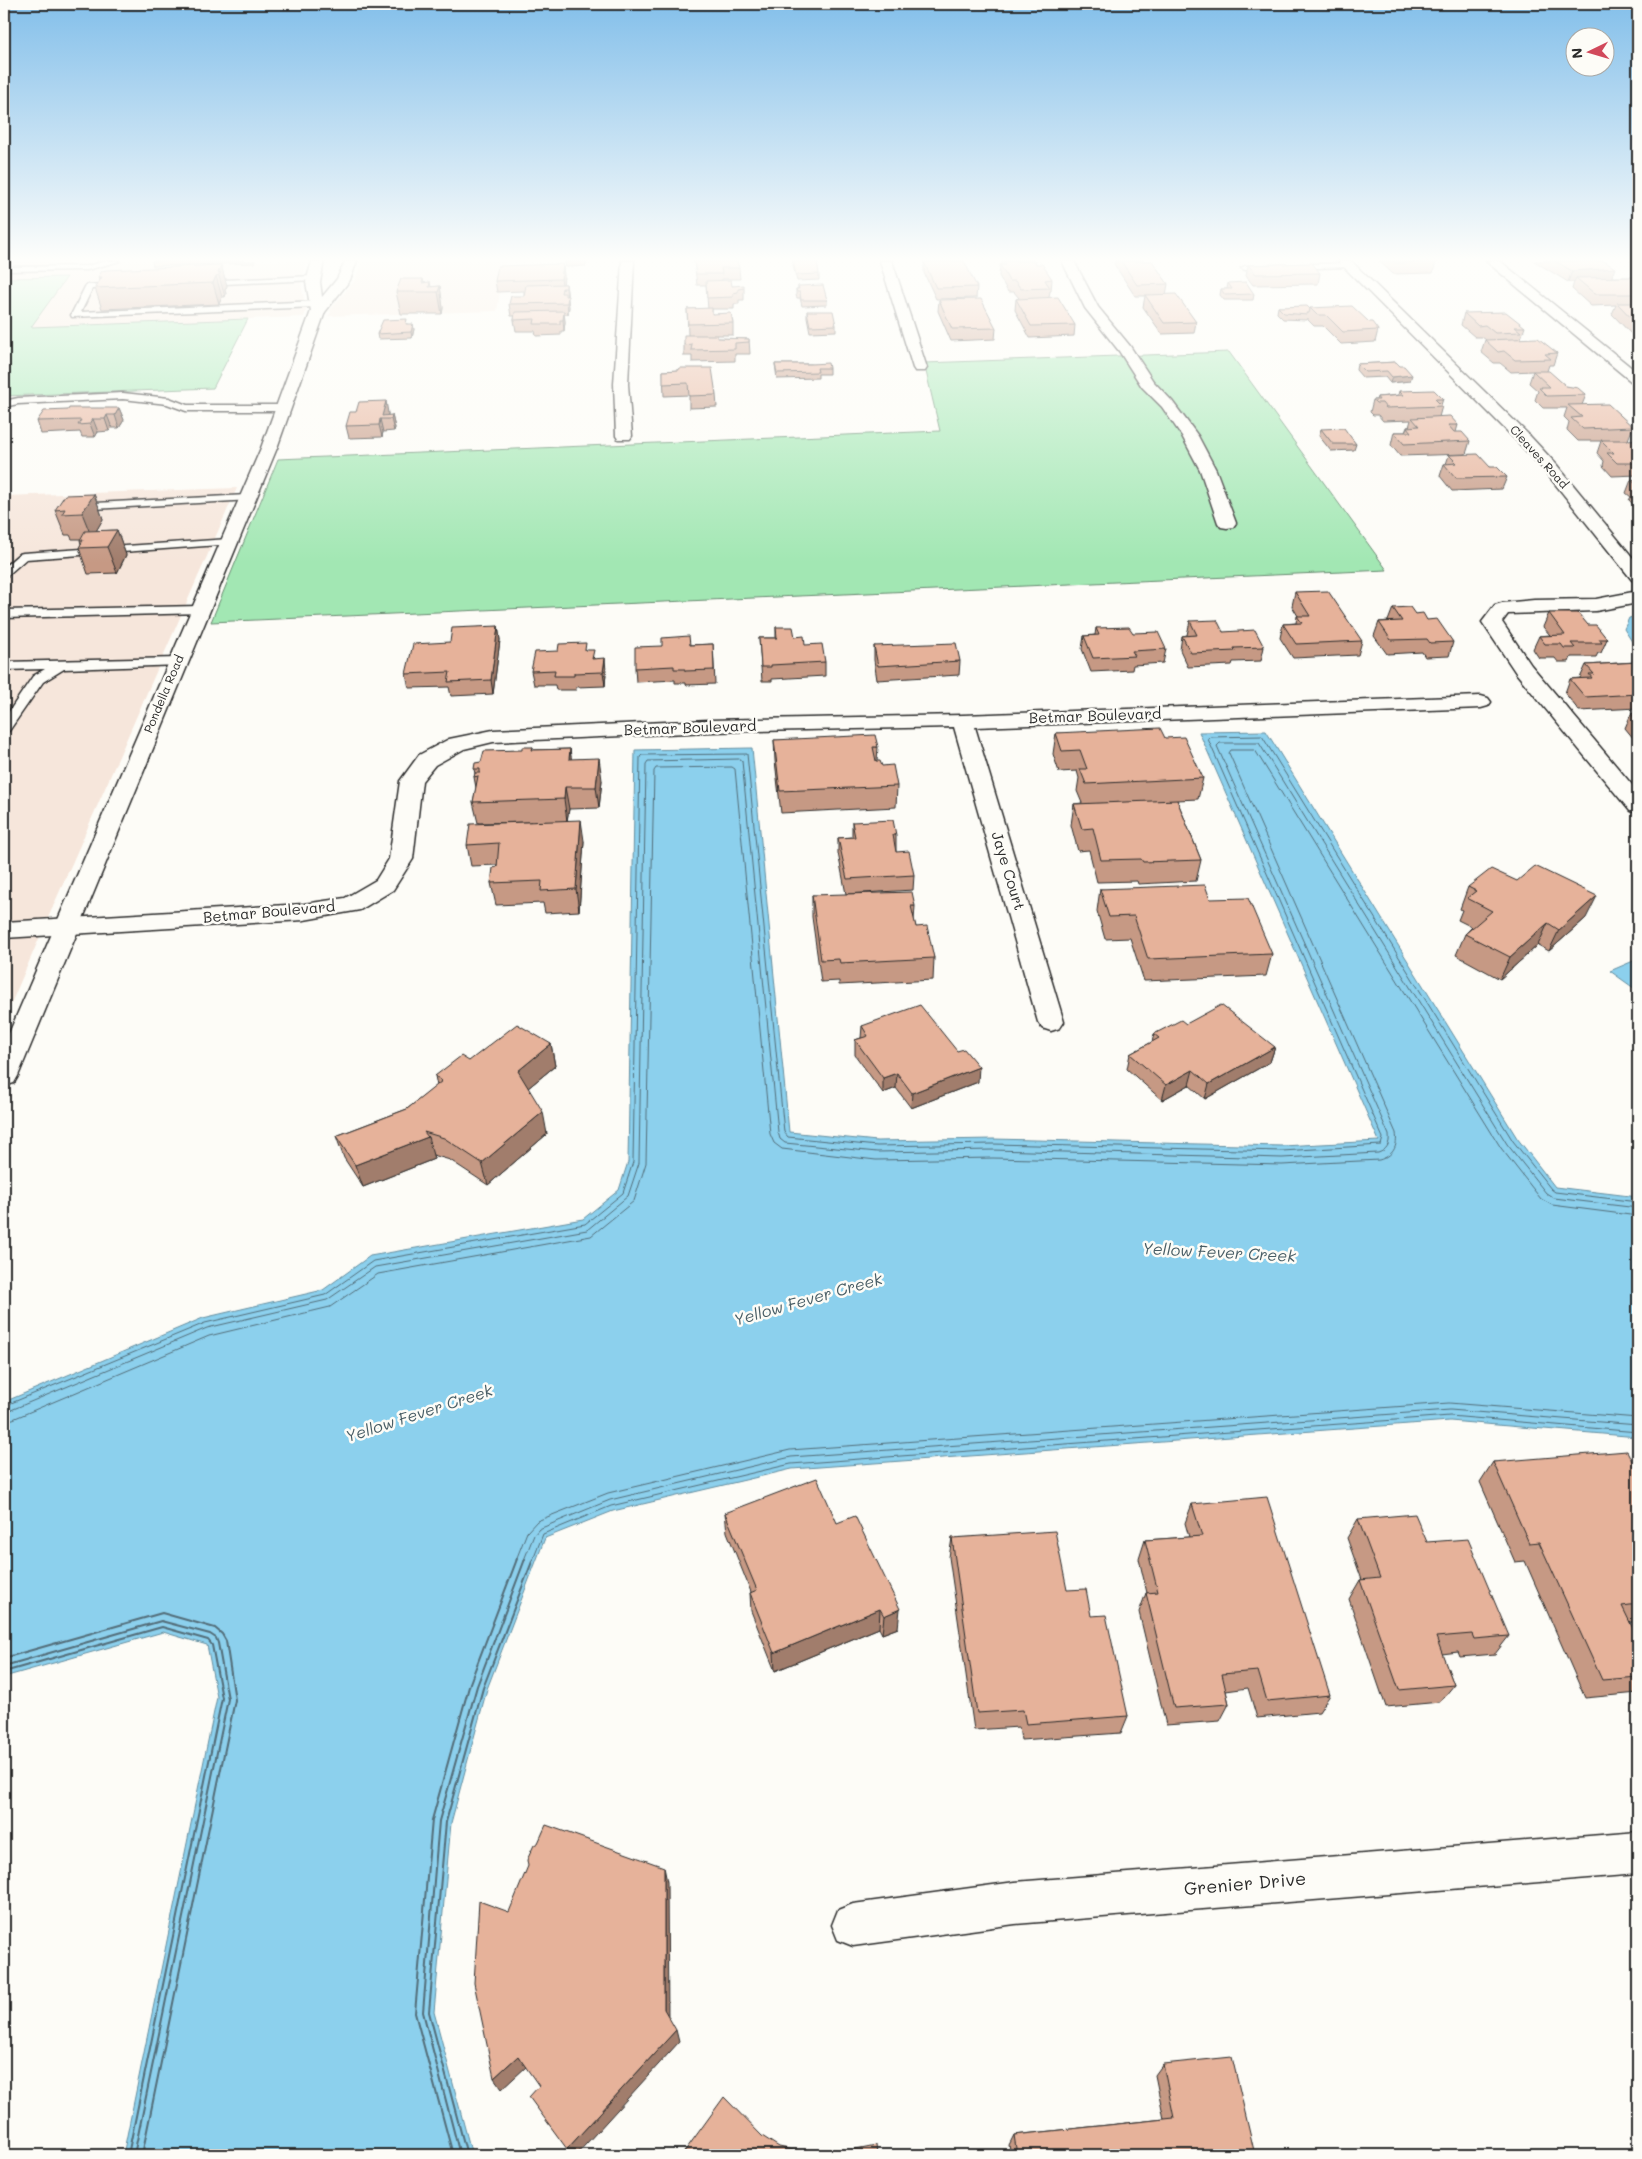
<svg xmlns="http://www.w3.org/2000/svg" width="1642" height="2159" font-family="Mali,sans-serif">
<rect width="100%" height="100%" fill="#fdfcf7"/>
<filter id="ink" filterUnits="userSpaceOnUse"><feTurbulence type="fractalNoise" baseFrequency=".02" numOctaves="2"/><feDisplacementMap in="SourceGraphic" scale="10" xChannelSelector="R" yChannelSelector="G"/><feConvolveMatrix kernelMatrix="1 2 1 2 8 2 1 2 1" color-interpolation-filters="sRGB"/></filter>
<g filter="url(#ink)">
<path fill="#f6e6db" d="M4,261h303l-6,21 5,29 -2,6 -274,10 36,-50 -62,1z
M362,261h143l-8,50 -169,5 3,-3 -1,-3 25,-30z
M237,488l-193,439 -40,93v-524z"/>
<path fill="#a2e7b3" stroke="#66896f" d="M67,277l-36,50 217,-8 -35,69 -209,8v-118z
M1229,352l158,218 -1176,52 67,-163 662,-28 -16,-68z"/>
<path fill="#8cd0ed" stroke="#658e9f" d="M1638,616v35l-14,-22 5,-11z
M1266,731l251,407 38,49 83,10v240l-188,-16 -658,48 -179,42 -68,27 -58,151 -36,134 -17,189 38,143h-349l94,-458 -10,-52 -44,-13 -159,45v-275l199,-84 120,-28 47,-34 213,-37 36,-29 9,-28 7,-412 117,-2 37,384 88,9 116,-2 289,7 97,-5 -180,-409z
M1638,959v32l-28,-20z"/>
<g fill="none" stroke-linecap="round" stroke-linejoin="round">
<path stroke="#526d79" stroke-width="1" d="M4,1406l201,-83 120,-28 48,-34 212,-37 38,-31 10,-31 7,-405 2,-2 105,-1 37,378 4,5 89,9 116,-2 289,7 99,-6 2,-7 -175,-399 2,-2 52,-1 251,405 38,48 4,3 83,10
M4,1413l203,-85 120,-28 48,-33 212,-37 41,-34 11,-33 7,-399 2,-3 91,-2 3,2 36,371 2,7 5,4 92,9 116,-2 289,8 96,-5c9,-3 12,-9 11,-18l-172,-389 3,-3h39l248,401 39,49 8,5 84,10
M4,1420l9,-1 196,-83 121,-29 48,-33 213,-38 43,-35 12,-38 8,-392 2,-3 76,-1 3,2 35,365 4,9 8,6 94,11 117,-2 289,7 97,-5c14,-4 19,-13 17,-27l-167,-380 2,-3h24l246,398 40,51 11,6 86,11
M516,1560l11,-28 10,-11 71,-28 182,-43 659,-47 189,15
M524,1560l10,-25 5,-6 71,-29 181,-43 659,-47 188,15
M533,1560l10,-26 68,-28 180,-42 659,-48 188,16"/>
<path stroke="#526d79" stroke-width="2" d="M4,1658l158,-45 53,15 7,6 4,7 9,59 -93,455
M4,1666l157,-45 49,13 6,4 2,5 10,56 -94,456
M4,1672l158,-45 46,13 4,5 10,53 -94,457
M453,2155l-38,-142 17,-193 38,-137 47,-124
M460,2155l-37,-143 16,-191 38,-135 48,-127
M467,2155l-38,-143 17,-190 37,-134 50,-129"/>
<defs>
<path id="lane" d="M105,261h15l-33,9 -83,1v-4l83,-1z
M1348,263l4,2 -1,2 -106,3 -4,-2 4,-2z
M313,276h3v4l-114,5 -4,-2 4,-2z
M118,283l3,1v4l-29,1 -11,23 236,-11 4,3 -4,3 -245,10 -1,-2 15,-30z
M123,393l46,5 18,7h96l5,3 -5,3h-97l-19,-7 -44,-5 -105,5 -14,3v-6l14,-3z
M247,495l5,3 -1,2 -175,10 -5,-3 5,-3z
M229,539l4,1 2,2 -2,2 -207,15 -18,16 -4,1v-9l15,-13 4,-1z
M200,606l6,4 -2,3 -200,5v-8z
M178,658l4,1 2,3 -2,3 -118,4 -21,13 -34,49 -5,1v-13l29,-43 12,-7 -41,1v-8z"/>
<path id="street" d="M622,261h12l-6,123 4,52 -2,3h-12l-2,-3 -2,-52z
M880,261h12l35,107 -2,3h-10l-2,-3z
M1062,261h12l24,46 32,39 23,35 19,20 26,35 18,34 20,53 -3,4 -6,1 -6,-1 -3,-4 -18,-53 -18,-34 -20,-29 -20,-20 -23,-36 -34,-43z
M1338,261h13l179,175 26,28 82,100v17l-6,-1 -88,-110 -26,-28z
M1486,261h14l138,112v11l-5,-1z
M1638,591v12l-42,8 -88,3 -6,8 29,43 107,127v21l-8,-2 -114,-138 -34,-51 13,-17 7,-2 32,-3 62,-1z
M1481,696l7,2 3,4 -3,4 -7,2 -506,19 89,295 -4,6 -9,3 -9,-3 -4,-6 -84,-295 -245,5 -216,10 -29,7 -29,16 -13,16 -9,78 -20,31 -33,20 -56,10 -300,18v-16l300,-18 41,-6 31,-18 13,-21 11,-78 19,-26 30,-16 44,-9 216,-10 254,-5z
M1638,1832v42l-623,50 -162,22 -15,-6 -6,-15 6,-15 15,-6 162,-22z"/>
<path id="secondary" d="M312,261h12l-4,21 2,15 15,-18 8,-18h12l-7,19 -25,32 -48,136 -259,628 -4,7 -10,3v-41l257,-597 50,-137 -5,-29z"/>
</defs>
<use href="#lane" stroke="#2b2b2b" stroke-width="3"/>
<use href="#street" stroke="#2b2b2b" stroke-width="3"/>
<use href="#secondary" stroke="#2b2b2b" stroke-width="3"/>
<use href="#lane" fill="#fdfcf7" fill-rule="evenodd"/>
<use href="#street" fill="#fdfcf7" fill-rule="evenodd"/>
<use href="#secondary" fill="#fdfcf7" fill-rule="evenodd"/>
</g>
<path fill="#c69984" stroke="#2b2b2b" d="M152,261h103l-1,2 -101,3z
M565,261h21v5l-20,1z
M694,261l45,7 1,11h-18v2l10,5 12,2v12h-5v4h-5v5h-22v5l21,9v12h-16v3l32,1 1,15h-15v7l-43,1v-6h-8v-11l4,-10 -1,-26h21l-2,-24h-9z
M793,261l26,13v6l-22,1 -4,-15z
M1002,261h33l1,3 16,15 -1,12h-1l-1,6 26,28 -1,11 -44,2 -15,-28 1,-11 3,-1 -5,-6h-6l-9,-16 1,-11h1z
M1115,261h37l16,23 -2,11 30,27 -2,11 -32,1 -19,-27 2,-11h-10l-21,-32z
M1379,261h56l1,1 -3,11 -40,1z
M1534,261h70l8,16h26v62h-2l-24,-25 4,-9 -25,1 -19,-17 2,-7h-6z
M924,262l53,25 -1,11 -40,1 -12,-26z
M221,265l6,21 -2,4 1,4 -1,3h-3l-3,7 -117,5 -7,-21 4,-7 -1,-4z
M1248,265l72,8 -2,11 -65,1 -7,-9z
M564,275l-1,9h3l3,23 -1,7h-4l1,8 -1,9h-3v4l-25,1 -1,-5h-19l-2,-11 1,-4h-4l-2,-12 15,-8v-5l-27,1 -2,-11z
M423,279l1,4 6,-1 1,5 9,-1 3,22 -1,6h-41l-5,-22z
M1228,283l26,11 -1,6h-29l-4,-5 1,-6h6z
M798,286l29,14v5l-25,1 -2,-8h-3l-1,-3v-6h2z
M939,300l57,28 -1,11 -44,2 -13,-30z
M1278,307l32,2v-1l68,22 -3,12 -34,2 -18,-18h-9l-6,-6v-2h-1l-1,2 -23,-1 -6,-6z
M807,311l29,14v6l-26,1 -3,-15z
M1464,313l61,14 -4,11 -2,1 38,14 -4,12h-4l-2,6 19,15 20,9 -4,10 51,22 -5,13h10v35l-26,1 -9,-10 1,-5 -7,-8 4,-12h-23l-11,-11 2,-8 -5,-5 3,-9h-24l-8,-8 3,-9 -9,-8 4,-12 -22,1 -11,-9h-6l-13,-11 4,-12h1l-4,-3h-7l-14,-12z
M408,324l6,5 -2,9 -34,1 -1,-5z
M1396,362l14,19 -20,2 -5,-6 -22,1 -7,-8 1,-6z
M775,364h36l18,4v6h-11v4l-41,1z
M679,370l37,25 1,12 -28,1v-13l-25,1 -1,-25z
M1399,391l44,8 -2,6 1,1 -3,11 19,8 -2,7 14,9 -4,13 -66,2 -9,-11 3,-13h11l2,-5h2l2,-7 -28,1 -5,-6h-5l-3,-3 3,-12h3l1,-3 21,-2z
M119,408l5,12 -5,8h-7l-3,3 -11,1 -3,5h-13l-2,-5 -39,2 -4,-13z
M388,413v3l4,-1 3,13 -1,3 -11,1 -1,5 -33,1 -3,-12z
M1321,429l35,15 -2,6 -23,1 -12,-15z
M1449,455l41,12 17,10 -5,12 -50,2 -12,-15 4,-12h2z
M1638,479v31l-9,-10 2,-3 -5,-4 5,-13z
M94,494l9,25 -7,12 21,-1 9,25 -9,18 -29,1 -9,-26 2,-4 -1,-4 1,-1h-9l-2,-4h-5l-10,-25z
M1295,592l67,49 -4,14 -65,3 -13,-20 3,-14 13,-1 1,-7h1l-6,-10z
M1393,608l22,6 12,6 26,22 -4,14 -24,1 -3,-5 -35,2 -13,-18 5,-14 9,-1z
M1549,613l39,12 19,14 -6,14h-3l-2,4h-25l-2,5h-11l-3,-4h-16l-6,-9 6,-13 11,-1 -7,-8z
M1190,621l33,11 41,15 -3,14 -28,1 -1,3 -44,2 -8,-17 2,-14 5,-1z
M498,626l2,14 -7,54 -42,2 -2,-9 -40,1 -3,-14 44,-32z
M776,627l19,10 10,8 20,17v14l-53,3v2h-10l-3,-43h17z
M1096,628l37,5 33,16 -3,14 -30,2 -1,5 -41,2 -9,-23 2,-13 11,-1z
M713,644l2,40 -29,1v-2h-11v-3l-39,2 -1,-14 55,-23z
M874,646l86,15 -1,14 -82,5 -3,-20z
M587,650l19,22 -1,14 -29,1v3h-20l-1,-5h-21l-3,-14 27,-20z
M1637,658h1v50l-59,3 -14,-18 5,-14 10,-1 6,-13 49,-3z
M1638,713v31l-13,-16 6,-14z
M1056,733l109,5 38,40 -5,21 -21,1 24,60 -5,21 -58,3 -1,-3 -40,1 -8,-32 -11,1 -7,-26 3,-21 8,-1 -5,-12 2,-13 -2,-7 -18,1 -6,-18z
M774,740l104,7 -1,14 20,25 -1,21 -115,6 -6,-52z
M533,747v3l37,-1 1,10 31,21 -3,28 -30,1 -2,11 17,21 -5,70 -34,2 -2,-10 -47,2 -5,-22 6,-18 -26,1 -4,-21 64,-23 -53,1 -5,-21 3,-14 -2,-11 1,-3 -1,-5z
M852,822l44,13v17l18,23 -1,15 -67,4 -8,-41v-15l14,-1z
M1468,887l118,31 -37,33 -11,-6 -38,34 -44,-24 9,-21 7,-7 -14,-7 4,-10 -2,-1z
M1100,889l110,10 62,55 -6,22 -122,5 -14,-43 -25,1 -8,-28z
M812,895l103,11 -1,14 2,7 18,31 -1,22 -94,5v-4l-18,1 -9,-65z
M1186,1024l89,23 -5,15 -65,37 -16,-14 -27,15 -35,-31 3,-15 22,-12 2,-8z
M862,1026l116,56 -67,26 -15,-20 -13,5 -28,-38v-15l6,-2z
M551,1044l4,22 -27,22 19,46 -59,51 -38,-25 -17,-5 1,4 -71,28 -19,-29 -8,-22 71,-27 30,-23 -2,-10 34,-15z
M1493,1462l145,11v148l-8,1 8,17v54l-53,5 -60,-137 -10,1 -35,-80z
M1192,1504l138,191 -11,17 -62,6 -9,-30 -22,3 3,13 -9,17 -54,4 -27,-113 7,-19h1l-8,-34 6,-19 44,-3 -4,-14z
M725,1513l112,10 61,105 -16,6 -3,-6 -104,43 -24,-60 -1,-18 1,-1 -24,-60z
M1358,1519l69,23 82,94 -14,18 -35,3 -2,-5 -16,2 12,31 -14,17 -54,5 -37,-108 11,-19h2l-15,-42z
M952,1538l115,52 24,26 37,100 -7,17 -100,7 -2,-13 -45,3 -25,-173z
M1163,2064l92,91h-244l-2,-10 5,-10 150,-16 -9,-44z"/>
<path fill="#a17d6c" stroke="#2b2b2b" d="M563,264l1,11 -1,15 -2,-11z
M221,265l6,21 -2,4 1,4 -1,3 -7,-24z
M1615,268l-4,11 -35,-1 -2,4h-6l4,-11z
M216,276l6,21 -3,7 -6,-21z
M566,284l3,23 -1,7 -2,-26z
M440,286l3,22 -1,6 -4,-22z
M564,311l1,11 -1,9 -1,-11z
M413,324l1,5 -2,9 -1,-6z
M1412,375l-2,6 -20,2 2,-6z
M386,401l2,12 -1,6 -5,-3z
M119,408l5,12 -5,8 -4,-13z
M107,415l5,13 -3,3 -4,-12z
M392,415l3,13 -1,3 -3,-12z
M93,419l5,13 -3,5 -5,-13z
M380,419l3,13 -1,5 -3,-12z
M94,494l9,25 -11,19 -10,-25z
M117,530l9,25 -9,18 -10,-26z
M498,626l2,14 -7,54 -2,-14z
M605,658l1,14 -1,14 -2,-14z
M570,749l3,21 -4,-11z
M599,758l3,22 -3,28 -3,-21z
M565,787l4,22 -2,12 -3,-22z
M581,820l3,21 -5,70 -3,-22z
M1597,896l-11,22 -37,33 10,-21z
M1548,923l-10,22 -38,34 10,-22z
M551,1044l4,22 -33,27 -4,-22z
M1275,1047l-5,15 -65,37 4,-15z
M979,1067l-1,15 -67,26 1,-15z
M1193,1070l-4,15 -27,15 4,-15z
M897,1073l-1,15 -13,5v-15z
M543,1112l4,22 -59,51 -6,-22z
M428,1137l6,22 -71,28 -8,-22z
M880,1609l-1,19 -104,43 -1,-18z
M900,1609l-2,19 -16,6 2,-18z
M664,1867l3,15 1,139 -4,-12z
M676,2030l3,12 -103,113h-5l-4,-6z
M518,2056l8,11 -24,22 -8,-11z"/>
<path fill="#e6b29a" stroke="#2b2b2b" d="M694,261h43l2,7h-18l1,6h-26z
M793,261h24l2,13 -23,1z
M951,261h13l13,26 -41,1 -12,-26z
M1004,261h31l1,3h6l10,15 -7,1 5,8 -29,1 -6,-8h-6l-9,-16h6z
M1121,261h31l16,23 -31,1z
M1393,261h42l1,1 -41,1z
M1555,261h49l11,7 -43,3z
M1312,263l8,10 -64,1 -8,-9z
M563,264l-2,15 -66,2 3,-15z
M221,265l-3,8 3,-1 -2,3 -3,1 -3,7 -118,5 7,-11h-4l4,-6 4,-1z
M1638,277v17h-43l-19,-16z
M401,279h22l-1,4 8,-1 -1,5 11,-1 -2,6h-42z
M731,280l1,6 12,-1v3l-6,1v3l-5,1v4l-26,1 -1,-17z
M1246,282l8,12 -29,1 -4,-6h11l-4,-6z
M566,284v4h-4l-1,5h4v3h3l-1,7 -58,1 2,-8h13l2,-11z
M823,285l4,15h-26l-1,-8h-3l-1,-3h3l-1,-3z
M1176,294l20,28 -32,1 -19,-28z
M1058,297l17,28 -44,1 -15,-27z
M981,299l15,29 -44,1 -13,-29z
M1617,303h21v22z
M1307,306l3,3 -1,4h-3l1,2 -23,-2 -6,-6z
M1352,306l17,16h3l6,8 -35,2 -17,-17h-9l-7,-7z
M712,308v6l19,-1 2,10 -45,1 -1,-15z
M564,311l-1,9h-3v4h-26l1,-5 -21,1 1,-8z
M807,311h26l3,14 -26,1z
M1506,312l19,15h-10l6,5 -26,1 -10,-8 -7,1 -14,-13z
M407,319l-1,5h7l-2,8 -34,2 6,-14z
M684,335h33v3l32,1v3l-14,1v6l-44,1 1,-6 -8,1z
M1538,338l19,15 -12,1 6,5 -36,1 -11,-9 -6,1 -13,-12z
M1396,362l4,4h4l8,9 -20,2 -5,-6 -22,1 -8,-8z
M828,363l1,5h-12l1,4 -41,1 -2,-9h36z
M679,368h33l4,27 -27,1 -1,-13 -25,1v-13l16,-1z
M1533,371h16l17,15 12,2 8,7 -39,1 -8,-8h3l-1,-1h9z
M1434,390l9,9h-8l7,7 -56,2 -4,-5h-6l-3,-3h6l-2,-3 26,-2 -4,-4z
M386,401l-4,15 10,-1 -1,4h-11l-1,6 -33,1 4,-14h6l3,-10z
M1608,404l25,23 -50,2 -12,-11 11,-1 -14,-12z
M69,408h50l-4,7h-8l-2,4h-12l-3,5 -12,1 3,-5 -44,1 7,-10 24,-1z
M1450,416l8,9h-10l6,7h8l8,9 -66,3 -10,-12h17l-4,-5 12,-1 -7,-8z
M1344,428l12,16h-23l-12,-15z
M1601,440h37v23h-21l-10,-10h7z
M1478,454l12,13h7l10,10 -51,1 -12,-14 13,-1 -8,-8z
M1638,479v7l-7,-6z
M94,494l-12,19 -20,1 3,-5 -10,1 10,-15z
M117,530l-10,17 -28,1 4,-8h-3l5,-9z
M1328,591l34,50 -66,3 -13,-20 19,-1 -5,-7h13l-15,-24z
M1410,607l5,7 8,-1 4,7 10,-1 16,23 -23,1 -3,-4 -36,1 -12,-18 23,-1 -9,-13z
M1549,613h29l10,12h8l11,14h-8l3,4h-31l4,5h-11l-3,-4h-16l-6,-8 26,-1z
M1217,620l6,12 32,-2 9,17 -30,1 1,3 -44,2 -9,-17 15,-1 -7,-14z
M498,626l-7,54 -43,2 2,-10 -44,2 7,-30 37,-2 2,-14z
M776,627h17l2,10 9,-1 1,9 17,-1 3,18 -54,3v2h-10l-2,-29h18z
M1129,627l4,6 25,-1 8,17 -34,2 3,5 -42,2 -9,-22 15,-1 -3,-7z
M689,636l1,9 23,-1 1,26 -29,1v-2h-11v-3l-39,2v-21l27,-1v-8z
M586,643l-1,7h9l-2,9 13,-1 -2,14 -29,1v3h-20l1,-6 -24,1 4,-19 23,-1 1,-7z
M956,643l4,18 -82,5 -4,-20z
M1638,662v32l-53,3 -15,-18 22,-1 -3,-4h5l-8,-9z
M1638,713v9l-7,-8z
M1160,728l5,10 19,-1 19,41 -117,6 -6,-15h7l-7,-19 -18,1 -6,-18z
M875,735l3,12h-5l3,14h4l2,5 11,-1 4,21 -117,5 -6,-51z
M522,747h11l-1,3 38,-1 -1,10 30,-1 -3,29h-31l-1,12 -91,3 5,-26 -4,1 1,-4h5v-4h-6l1,-6 6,-1 3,-11 38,-1z
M1177,800l24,60 -58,2 -2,-3 -40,1 -8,-32 -11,1 -8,-25z
M581,820l-5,69 -35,2 1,-10 -51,2 2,-15 4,-1 2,-24 -32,2 3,-21z
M893,820l3,15h-3l3,17 13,-1 5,24 -67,4 -9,-41 17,-1 -3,-15z
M1535,866l62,30 -38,34 -11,-7 -38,34 -45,-23 27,-23 -25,-13 9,-7 -8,-4 23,-18 26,12z
M1205,885l5,14 38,-1 24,56 -124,5 -14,-43 -25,1 -9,-28z
M912,892l3,14h-4l5,21 11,-1 7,32 -94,5 -1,-4 -18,1 -9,-65z
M920,1005l37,46 7,-2 15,18 -67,26 -15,-20 -14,5 -28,-38 13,-4 -6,-10z
M1221,1005l54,42 -66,37 -16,-14 -27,15 -36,-31 29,-16 -5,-4 27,-14 5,4z
M517,1024l34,20 -33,27 25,41 -61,51 -38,-25 -20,-6 4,5 -73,28 -19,-29 71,-27 35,-28 -7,-5 26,-20 8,5z
M1627,1451l11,22v131l-16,2 16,33v38l-36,3 -63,-138 -10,1 -36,-81z
M817,1478l20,45 18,-7 45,93 -16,7 -4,-7 -106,44 -24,-60 7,-3 -32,-77z
M1267,1497l63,198 -63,6 -9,-30 -36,3 7,30 -55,4 -28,-115 12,-1 -13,-52 57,-4 -10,-32z
M1415,1514l12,28 41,-3 41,97 -35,3 -2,-5 -36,3 18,48 -55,5 -39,-110 20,-2 -22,-59z
M1055,1531l12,59 19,-1 5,27 15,-1 22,101 -102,8 -3,-14 -46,3 -25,-175z
M546,1825l118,42v142l12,21 -109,119 -38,-52 10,-11 -21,-30 -24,22 -20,-95 5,-82 30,11 19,-46 -1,-6 7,-15 4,-2z
M1232,2057l23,98h-238l-3,-20 160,-17 -11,-54z
M724,2097l38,39 17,11 39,8h-136z
M876,2145l1,10h-52z"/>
</g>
<linearGradient id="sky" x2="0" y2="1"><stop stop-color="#83bfea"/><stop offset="0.46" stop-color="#fefefb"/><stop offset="1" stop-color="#fefefb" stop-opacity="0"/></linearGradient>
<rect width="1642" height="563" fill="url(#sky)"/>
<g text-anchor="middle" stroke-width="5" stroke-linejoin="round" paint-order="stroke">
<g font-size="12" fill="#2b2b2b" stroke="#fdfcf7">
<text transform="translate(1539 457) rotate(48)" y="4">Cleaves Road</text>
<text transform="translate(164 694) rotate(-67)" y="4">Pondella Road</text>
</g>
<g font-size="15" fill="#2b2b2b" stroke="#fdfcf7">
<text transform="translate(1095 716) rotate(-2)" y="5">Betmar Boulevard</text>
<text transform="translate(690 728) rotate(-2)" y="5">Betmar Boulevard</text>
<text transform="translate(1008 871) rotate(73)" y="5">Jaye Court</text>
<text transform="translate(269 912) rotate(-5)" y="5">Betmar Boulevard</text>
</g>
<g font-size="16" font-style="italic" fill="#485d65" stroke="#fdfcf7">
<text transform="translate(1219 1252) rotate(3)" y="6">Yellow Fever Creek</text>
<text transform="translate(808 1299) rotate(-16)" y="6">Yellow Fever Creek</text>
<text transform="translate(419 1413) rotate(-18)" y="6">Yellow Fever Creek</text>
</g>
<g font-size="18" fill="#2b2b2b" stroke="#fdfcf7">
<text transform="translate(1245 1884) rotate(-5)" y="6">Grenier Drive</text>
</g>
</g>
<rect width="1642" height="2159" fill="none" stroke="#fdfcf7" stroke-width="20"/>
<rect x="10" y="10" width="1622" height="2139" fill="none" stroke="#2b2b2b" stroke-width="2" filter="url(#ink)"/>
<g transform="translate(1590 52) rotate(265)"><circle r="24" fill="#fdfcf7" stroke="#a9a8a5"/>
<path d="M0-4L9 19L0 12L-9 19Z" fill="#d1495b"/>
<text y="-8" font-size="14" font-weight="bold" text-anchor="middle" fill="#2b2b2b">N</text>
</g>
</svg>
